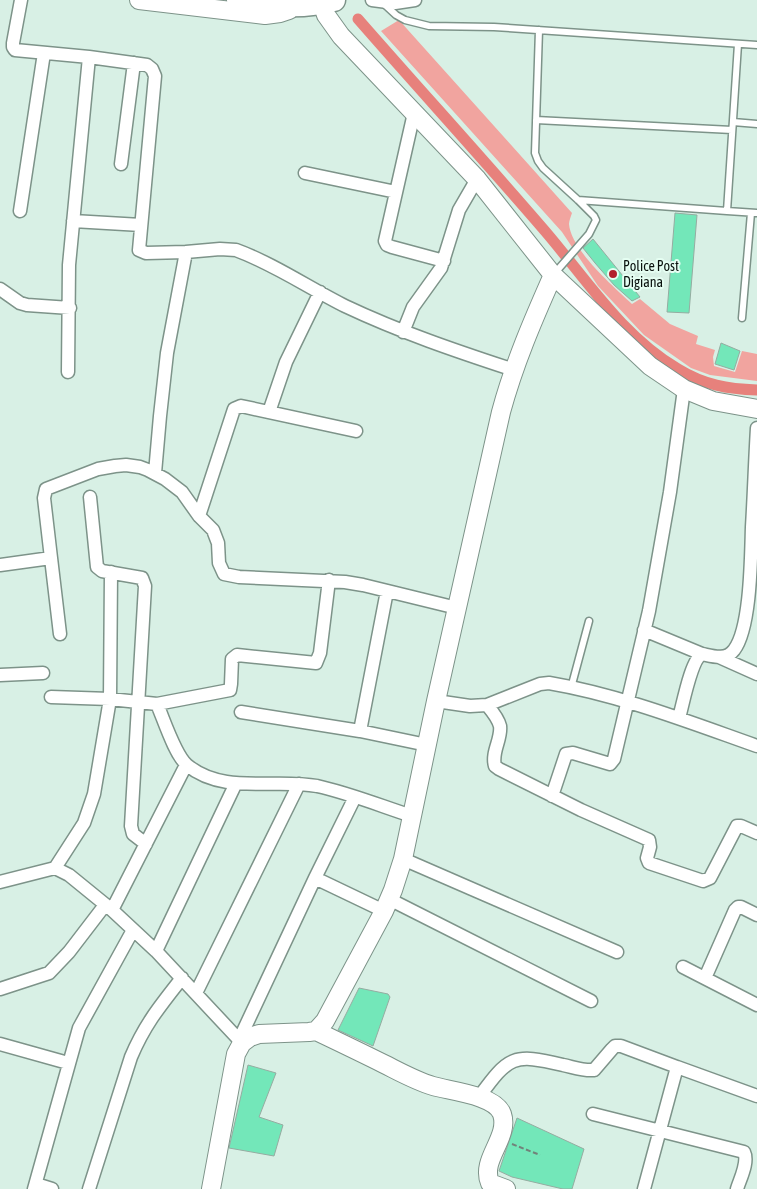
<svg xmlns="http://www.w3.org/2000/svg" width="757" height="1189" font-family="'Asap Condensed',sans-serif">
<rect width="100%" height="100%" fill="#d8f0e5"/>
<path fill="#f1a49f" d="M399,20l173,193c-1,3 -3,8 -3,11 2,26 45,63 63,80l8,-5 30,25 28,12 -2,8 19,6 -2,7 1,9 21,6 7,-21 15,3v27l-47,-6 -19,-7 -47,-33 -46,-49 -36,-54 -181,-201z"/>
<g fill="none" stroke-linecap="round" stroke-linejoin="round">
<path stroke="#e7817c" stroke-width="11" d="M358,19c62,71 126,141 187,212 42,49 77,105 133,138 26,16 50,20 79,21"/>
</g>
<path fill="#73e7b9" stroke="#95aca1" d="M675,213l22,2 -8,98 -22,-1z
M593,239l47,58 -8,4 -18,-16 -19,-22 -12,-15z
M721,343l19,8 -6,19 -19,-6z
M359,988l29,6 2,3 -17,49 -35,-16z
M248,1065l28,8 -17,44 24,8 -9,31 -45,-8z
M517,1118l67,31 -12,40h-9l-51,-12 -13,-6z"/>
<g fill="none" stroke-linecap="round" stroke-linejoin="round">
<defs>
<path id="lane" d="M383,3l13,12 9,5 24,6 65,1 263,18
M539,30l-4,123 3,8 5,7 35,32 16,16 2,4 -7,14 -35,40
M536,120l196,10
M733,122l24,2
M578,200l149,11 11,-167
M727,211l30,2
M742,318l9,-105
M571,688l18,-67"/>
<path id="street" d="M21,0l-8,43v4l2,3 74,7 58,8 5,4 3,7 -16,174 7,3 40,-1 -19,101 -7,63 -5,57
M372,0l23,3 20,-3
M414,113l-29,128 2,4 5,2 52,14
M121,164l13,-101
M305,173l91,19
M20,211l24,-158
M73,221l68,4
M186,252l34,-3 16,1c38,14 73,38 109,56 55,26 111,45 169,64
M0,289l20,14 7,2 43,3
M403,332l10,-25 28,-39 18,-58 18,-31
M68,372l1,-107 20,-208
M269,412l17,-50 34,-70
M90,497l7,70 5,4 40,7 3,8 -14,240 2,8 13,10
M199,516l35,-107 7,-3 115,25
M51,558l9,76
M0,565l51,-7 -7,-60 2,-9 52,-20 17,-3 11,-1 14,2 8,3 17,9 17,13 17,24 14,14 5,13 1,20 5,11 15,3 106,5 18,3 94,23
M644,630l58,24
M719,657l38,17
M0,675l43,-2
M51,697l59,2 47,5c7,16 18,51 30,61 36,30 88,13 130,21 32,7 64,20 95,30
M436,701l34,5 17,-1 53,-21 9,-1c71,12 140,39 208,63
M157,704l73,-14 1,-6 1,-25 5,-4 79,8 4,-10 9,-73
M487,705c5,6 11,13 13,21 2,13 -9,26 -5,40l4,3 82,41 68,30 1,7 -3,11 2,5 54,18 7,-3 27,-52h4l16,7
M241,712l119,19 67,14
M679,718c4,-14 12,-58 23,-64 10,2 24,7 32,-4 17,-22 17,-94 18,-123 2,-33 3,-66 5,-99
M360,731l27,-140
M552,796l14,-42 7,-1 37,11 4,-5 35,-148 21,-119 14,-103
M403,859l214,93
M55,868l29,-45 10,-29 16,-95 1,-127
M315,878l69,33
M0,882l55,-14 14,7 43,35 44,41 86,92
M389,899l202,102
M112,910l74,-145
M156,951l80,-168
M683,967l74,38
M705,978l30,-68 3,-3h3l16,8
M0,989l49,-16 20,-21 36,-47
M196,993l103,-209
M239,1040l76,-162 40,-81
M0,1044l68,19
M479,1097c30,-41 34,-44 84,-32 10,2 20,6 31,5l18,-21 3,-3h6l56,21
M593,1114l151,38c5,10 -4,27 -7,37
M36,1184l16,5
M34,1189l45,-161 54,-98
M89,1189l42,-132c14,-33 29,-51 51,-79
M644,1189l33,-122 80,29"/>
<path id="secondary" d="M139,0l126,15 15,-2 9,-3
M321,0l5,15 15,21 136,143 76,96 97,91 34,23 29,12 44,8
M316,1031c23,11 46,22 68,33 16,8 32,17 49,22 17,5 62,9 69,28 8,24 -22,45 -12,69l16,6
M211,1189l25,-135 6,-11 8,-6 9,-3 50,-2 7,-1 9,-10 59,-110 9,-21 10,-31 33,-158 65,-289c13,-48 32,-92 52,-137"/>
<path id="highway" d="M238,0c32,5 64,9 96,0"/>
</defs>
<use href="#lane" stroke="#7d9389" stroke-width="9"/>
<use href="#street" stroke="#7d9389" stroke-width="15"/>
<use href="#secondary" stroke="#7d9389" stroke-width="20"/>
<use href="#highway" stroke="#7d9389" stroke-width="25"/>
<path stroke="#72827a" stroke-width="2" stroke-dasharray="5 2.5" stroke-linecap="butt" d="M512,1144l28,11"/>
<use href="#lane" stroke="#fff" stroke-width="6"/>
<use href="#street" stroke="#fff" stroke-width="12"/>
<use href="#secondary" stroke="#fff" stroke-width="18"/>
<use href="#highway" stroke="#fff" stroke-width="22"/>
</g>
<circle fill="#b2202c" stroke="#e5fef2" stroke-width="2" cx="613" cy="274" r="5"/>
<g text-anchor="middle" stroke-width="4" stroke-linejoin="round" paint-order="stroke">
<g font-size="14" fill="#09110d" stroke="#e5fef2" text-anchor="start">
<text x="623" y="271">Police Post<tspan x="623" dy="16">Digiana</tspan></text>
</g>
</g>
</svg>
